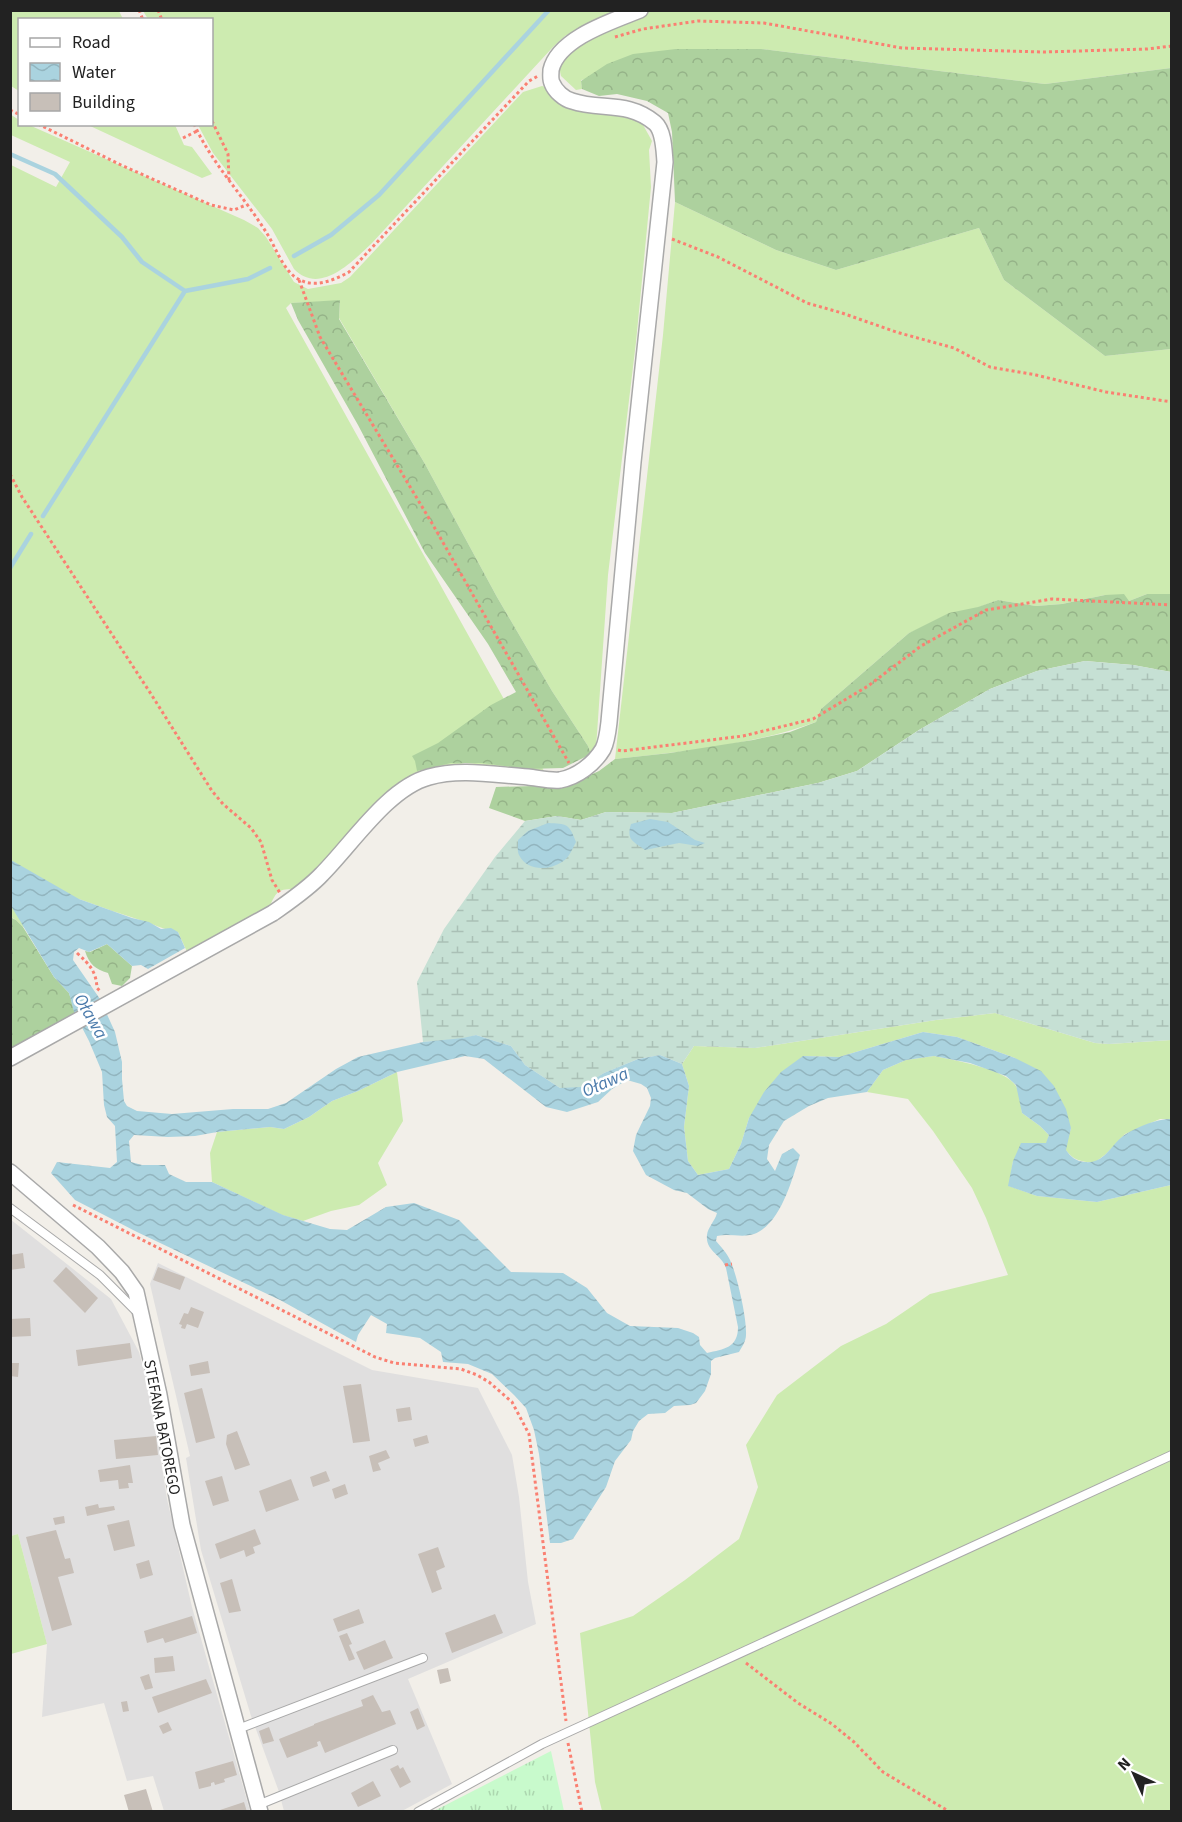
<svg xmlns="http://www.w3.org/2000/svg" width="1182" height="1822" font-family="'Source Sans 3',sans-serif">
<defs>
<pattern id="forest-crowns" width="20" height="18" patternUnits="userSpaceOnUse" patternTransform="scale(1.5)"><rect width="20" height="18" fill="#add19e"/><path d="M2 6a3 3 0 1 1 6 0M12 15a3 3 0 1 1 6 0" fill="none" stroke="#95b388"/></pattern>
<pattern id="wetland-marsh" width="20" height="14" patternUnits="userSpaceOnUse" patternTransform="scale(1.5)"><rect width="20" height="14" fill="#c6e0d4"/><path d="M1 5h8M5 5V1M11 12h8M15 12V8" fill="none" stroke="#aac0b6"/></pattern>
<pattern id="park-tufts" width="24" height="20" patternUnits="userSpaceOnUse" patternTransform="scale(1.5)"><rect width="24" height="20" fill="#c8facc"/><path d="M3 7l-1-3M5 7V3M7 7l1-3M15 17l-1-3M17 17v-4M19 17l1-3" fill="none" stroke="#acd6af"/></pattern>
<pattern id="water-waves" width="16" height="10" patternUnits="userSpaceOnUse" patternTransform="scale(1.5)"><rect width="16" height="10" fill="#aad3df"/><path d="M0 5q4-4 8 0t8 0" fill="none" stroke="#92b5bf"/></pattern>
</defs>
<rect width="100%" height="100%" fill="#f2efe9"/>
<path fill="#e0dfdf" d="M10,1219l101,80 28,53 12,45 16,102 25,108 58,204h-86l-11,-35 -26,5 -23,-78 -62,14 5,-73 -29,-110 -7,2z
M158,1263l214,107 106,18 34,67 7,42 9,85 8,42 -128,55 44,105 -50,27h-118l-6,-22 -27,-73 -50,-166 -15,-92 4,-2 -40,-172z"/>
<path fill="#cdebb0" d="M10,11h109l4,8 -103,1 -1,71 -8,-5z
M143,11h474l-52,25 -12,11 -181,196c-19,18 -52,53 -78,26l-22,-40 -59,-76 -15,-28 14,-1v-104l-64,-1z
M650,11h521v57l-126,16 -284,-35 -180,31 1,9 -6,1 -15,-14 -2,-9c2,-4 5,-9 8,-12 13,-17 63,-35 83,-44z
M542,86l86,27 14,10 10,18 -3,9 2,37 -15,155 -28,233 -12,173 -5,6 -3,-8 -36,-55 -55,-94 -72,-133 -86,-146 1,-17 -49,2 -5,5 258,463 -79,-8 -42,10 -20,8 -20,16 -49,55 -37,37c-19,0 -20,1 -28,19l-81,46 -10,-22c-13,-2 -20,-6 -32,-10 -22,-7 -45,-15 -67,-23l-56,28 -7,-7 -5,-3v-752l45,22 14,-25 -59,-27 -1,-21 9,6 1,4 9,1 215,95 14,8 8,9 28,45 14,7 33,-6 9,-6 173,-185z
M88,125h87l9,20 8,2 20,27 -10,4z
M675,202l101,48 60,20 143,-42 25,52 101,76 66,-7v245h-24l-18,7 -24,-6 -43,9 -26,2 -38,-6 -89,33 -88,76 -5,13c-63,23 -134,30 -201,37l48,-424z
M995,1013l100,30 14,1 62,-4v79h-11l-35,15 -19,20 -12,9c-14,-2 -20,-2 -29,-14l6,-21 -56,-70 -58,-21 -34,-5 -84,25 -36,-1 -54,62 -8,26 -12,25 -31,6 -10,-14 -4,-34 5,-41 -7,-22 12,-18 61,2 181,-28z
M934,1056c19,4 72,13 82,30 4,7 5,19 6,27l18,13 9,9 -2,8 -34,18 -4,25 28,10 60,6 74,-17v626h-569l-7,-29 -15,-149 53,-17 52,-36 54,-41 19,-52 -12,-42 31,-50 64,-49 45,-22 44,-30 78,-19 -22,-57 -14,-30 -39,-57 -25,-32 -41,-7 16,-22 23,-10z
M397,1072l6,49 -25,42 9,22 -28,20 -28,6 -28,10 -21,-6 -70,-33 -2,-29 7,-21 53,-5 14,2 25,-12 23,-16 26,-10z
M18,1534l29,110 -36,10v-118z"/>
<path fill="url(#forest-crowns)" d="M676,49h85l284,35 126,-16v281l-66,7 -101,-76 -25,-52 -143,42 -60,-20 -101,-48 -3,-70 -4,-19 -21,-12 -30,-7 -18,2 -17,-7 -1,-8 26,-17 26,-10z
M340,300l-1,19 86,145 72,133 55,94 36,55 3,8 -28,14 -36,1 -45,-6h-31l-34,8 -2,-10 -3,-5 26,-13 53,-38 25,-13 -28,-48 -63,-91 -67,-128 -60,-105 -7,-17z
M1124,594l5,7 18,-7h24v78l-38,-7 -48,-4 -48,10 -47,18 -71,41 -62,41 -39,12 -146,30 -66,-1 -25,8 -24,-4 -32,5 -36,-13 7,-21 72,-2 31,-14 16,-12 55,-6 83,-13 37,-8 26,-10 5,-13 88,-76 40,-20 29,-6 20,-7 38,6 26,-2 43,-9z
M10,917l6,3 7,7 31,50 15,16 7,23 -56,31h-9z
M107,944l25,22 -2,12 -8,8 -10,-2 -4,-11c-13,-4 -19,-9 -23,-22l5,1z"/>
<path fill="url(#wetland-marsh)" d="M1085,661l48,4 38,7v368l-62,4 -14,-1 -100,-30 -59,7 -181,28 -61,-2 -12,18 -22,-9 -22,4 -34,14 -23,15h-21l-35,-23 -14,-19 -35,-11 -13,4 -40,3 -6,-60 27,-53 51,-72 30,-36 32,-5 24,4 25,-8 66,1 146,-30 39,-12 62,-41 71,-41 47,-18z"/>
<path fill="url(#park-tufts)" d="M551,1751l13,60h-130z"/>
<path fill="url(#water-waves)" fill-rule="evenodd" d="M650,819l18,3 27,18 10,3 -7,3 -19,-3 -34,7c-12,-9 -19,-10 -14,-26z
M548,823c19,1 21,0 28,19 -4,7 -6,15 -14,20 -14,9 -35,9 -43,-7 -2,-4 -1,-10 -1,-15l10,-9z
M11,860l68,39 53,19 17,4 12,7 10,-1 7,4 7,16 -37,21 -7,-4 -9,1 -25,-22 -18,8 -10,-4 -5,4 -1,8 27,39 15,33 7,30v17l2,22 3,5 10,5 35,3 61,-5h35l18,-6 50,-34 22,-12 65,-15 40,-4 13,-3 35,11 14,19 35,23 21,-1 23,-14 34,-14 22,-4 22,9 7,22 -5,41 4,34 10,14 31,-6 12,-25 8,-26 15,-26 17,-20 22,-16 36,1 84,-25 34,5 58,21 26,13 13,15 12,23 5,19 -5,22c5,7 9,11 19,12 21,2 26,-19 41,-28 14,-8 30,-15 45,-15v66l-74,17 -60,-6 -29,-10 5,-25 8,-18h25l3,-8 -9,-9 -18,-13 -6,-28 -10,-9 -36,-13 -36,-7 -28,4 -23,10 -16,22 -39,6 -19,8 -25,15 -15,24 -2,14 8,12 7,-17 11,-6 7,7c-8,24 -19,69 -46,79 -12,4 -25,-1 -37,2l-1,5c5,6 11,12 14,19 7,15 17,58 16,75 0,6 -4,12 -7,17l-24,6 -4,3v13l-6,17 -9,12 -6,2 -16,1 -9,7 -17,1 -9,7 -6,10 -2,9 -16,21 -9,26 -33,52 -12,4h-11l-11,-89 -5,-24 -8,-22 -12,-13 -22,-21 -24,-10 -25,-2 -2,-10 -21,-14 -34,-5 1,-9 -16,-9 -13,20 -2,7 -76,-42 -143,-68 -62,-32 -24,-27 6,-11 53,6 7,-6 -2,-36 -8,-9 -3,-12 -2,-33 -13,-31 -15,-29 -5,-19 -15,-16 -43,-71zM465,1056l19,3 62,48 21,5 31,-10 14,-13 15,-9 14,4 6,4 4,10 -1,8 -14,29 -3,16 13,24 28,15 13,3 21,16 9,4c-2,8 -9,14 -10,22 -2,16 15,20 19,33l12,59c0,21 -14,22 -31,26l-7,-8 -1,-8 -6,-4 -15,-5 -48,-2 -23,-13 -20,-25 -24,-15 -52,-1 -52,-52 -45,-17 -28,4 -39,23 -17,-1 -47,-14 -71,-33h-26l-17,-8 -4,-9h-23l-11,-3 -2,-21 5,-6 34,2 27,-1 22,-4 53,-5 14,2 25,-12 23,-16 26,-10 39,-19z"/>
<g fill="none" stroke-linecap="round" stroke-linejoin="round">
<path stroke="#aad3df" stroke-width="4.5" d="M10,154l45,20 67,63 20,25 43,29
M294,256l37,-21 48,-40 170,-185
M43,516l142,-225 63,-12 22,-11
M10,568l21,-34"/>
</g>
<path fill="#c7bfb8" d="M23,1253l2,15 -15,2v-15z
M66,1267l32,31 -13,15 -32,-32z
M158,1267l27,10 -5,13 -27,-10z
M191,1307l13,5 -6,16 -11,-4 -2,5 -4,-1 1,-3 -3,-1 5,-11 4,1z
M30,1318l1,18 -21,1v-18z
M130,1343l2,15 -54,8 -2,-16z
M208,1361l2,12 -19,3 -2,-11z
M10,1363h9l-1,14 -8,-1z
M361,1384l9,57 -17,2 -10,-57z
M202,1388l13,50 -19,5 -12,-50z
M410,1407l2,13 -14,2 -2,-13z
M237,1431l13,34 -15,5 -9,-26 1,-9z
M427,1435l2,8 -14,4 -2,-8z
M156,1436l2,19 -42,4 -2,-19z
M386,1450l4,8 -12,5 3,7 -8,2 -4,-16z
M130,1465l3,18h-5l1,5 -10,1 -1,-9 -18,2 -2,-12z
M326,1471l4,10 -17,6 -3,-10z
M222,1476l7,25 -16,5 -8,-25z
M291,1479l8,21 -33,12 -7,-21z
M345,1484l3,10 -13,5 -3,-10z
M98,1504l1,4 15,-2 1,4 -28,6 -2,-9z
M64,1516l1,7 -10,2 -2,-7z
M129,1520l6,26 -21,5 -7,-26z
M255,1529l6,15 -8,3 2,6 -9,4 -2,-7 -24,9 -5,-15z
M56,1530l9,29 5,-1 4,15 -16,4 14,48 -20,6 -26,-94z
M438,1547l7,20 -9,4 6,18 -10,4 -14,-39z
M149,1560l4,15 -13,4 -4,-15z
M232,1579l9,32 -12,2 -9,-30z
M359,1609l5,14 -26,9 -5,-13z
M495,1614l8,19 -51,20 -7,-20z
M192,1616l5,17 -32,10 -2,-5 -16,5 -3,-12z
M347,1633l5,11 -3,1 6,14 -6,2 -10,-25z
M385,1640l8,18 -29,12 -8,-18z
M173,1656l2,15 -20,2 -1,-15z
M448,1668l3,13 -11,3 -3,-14z
M149,1674l4,14 -8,2 -5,-13z
M206,1679l6,14 -54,20 -6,-16z
M373,1695l9,17 8,-2 6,14 -71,29 -5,-12 -3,1 1,4 -31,12 -8,-19 35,-14v-1l49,-18 -2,-6z
M127,1701l2,10 -6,1 -2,-10z
M418,1708l7,18 -8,4 -7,-18z
M168,1722l4,8 -9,4 -4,-8z
M269,1727l5,14 -11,3 -4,-13z
M233,1761l4,14 -13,4 1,3 -10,3 -1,-3 -3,1v3l-12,3 -4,-17z
M398,1765l2,4 3,-2 8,15 -11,6 -10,-19z
M373,1781l8,15 -23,11 -7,-14z
M146,1789l7,23h-24l-5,-17z
M244,1802l3,10h-30v-1z"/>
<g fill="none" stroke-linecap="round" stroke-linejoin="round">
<defs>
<path id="lane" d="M10,1208l90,67 35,35 5,2
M238,1729l185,-71
M258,1805l135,-55
M418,1812l124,-68 630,-289"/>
<path id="street" d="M10,1058l263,-145c17,-12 35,-24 49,-39 30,-30 66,-86 107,-97 31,-9 67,-2 99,0 10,1 22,4 32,3 17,-3 34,-16 43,-31 4,-8 5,-18 6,-27l24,-260 32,-300c-1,-11 -1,-31 -10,-39 -28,-23 -54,-12 -83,-22 -8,-2 -17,-10 -20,-18 -2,-4 -1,-9 -1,-13 7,-32 62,-49 89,-60
M10,1172l88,75 24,25 14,20 23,103 23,130 78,287"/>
</defs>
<use href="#lane" stroke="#a9a9a9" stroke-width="10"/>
<use href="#street" stroke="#a9a9a9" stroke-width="18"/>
<path stroke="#fa8072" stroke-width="3" stroke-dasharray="3 3" stroke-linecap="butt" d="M139,10l4,10
M158,10l4,10
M615,37l28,-8 55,-8 66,2 138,25 141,4 104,-3 25,-3
M10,110l10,5
M212,121l16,33 1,26
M38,124l83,41 90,40 23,5 12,-5
M194,124c18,40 49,71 72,108 10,15 17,40 34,48 16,8 34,0 49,-8l180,-191 9,-5
M183,138l14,-7
M672,239l46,18 89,46 35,10 54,19 58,16 36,19 46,8 70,17 66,10
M299,280l21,57 113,188 136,238
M10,474l12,23 129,197 61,97 11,13 28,24 10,14 11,38 8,13
M618,750l4,1 121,-15 70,-17 55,-33 53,-40 65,-36 66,-11 120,6
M77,953c13,12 19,18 20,35l3,3
M73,1205l302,152 19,6 67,6 16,6 12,7 23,20 17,32 37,287
M725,1265l7,-1
M746,1663l52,40 34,21 22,18 29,30 67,40
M568,1743l14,69"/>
<use href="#lane" stroke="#fff" stroke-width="8"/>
<use href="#street" stroke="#fff" stroke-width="15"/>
</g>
<g text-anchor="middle" stroke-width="5" stroke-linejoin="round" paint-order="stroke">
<g font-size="16" fill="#222" stroke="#fff">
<text transform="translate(163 1427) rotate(79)" y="6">STEFANA BATOREGO</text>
</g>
<g font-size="18" font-style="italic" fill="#4a7aab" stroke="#fff">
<text transform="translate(91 1016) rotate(60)" y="6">Oława</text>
<text transform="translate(605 1082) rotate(-24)" y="6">Oława</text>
</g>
</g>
<rect width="1182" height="1822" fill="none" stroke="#222222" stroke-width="24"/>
<rect x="18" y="18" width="195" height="108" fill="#ffffff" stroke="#a7a7a7" stroke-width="1.5"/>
<rect x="30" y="38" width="30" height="9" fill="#ffffff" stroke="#a7a7a7" stroke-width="1.5"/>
<text x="72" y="48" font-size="18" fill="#222222">Road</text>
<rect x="30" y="63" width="30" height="18" fill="url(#water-waves)" stroke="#a7a7a7" stroke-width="1.5"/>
<text x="72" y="78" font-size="18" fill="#222222">Water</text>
<rect x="30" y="93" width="30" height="18" fill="#c7bfb8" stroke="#a7a7a7" stroke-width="1.5"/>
<text x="72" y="108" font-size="18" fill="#222222">Building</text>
<g transform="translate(1134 1774) rotate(315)" stroke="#ffffff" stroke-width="4.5" paint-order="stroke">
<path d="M0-4.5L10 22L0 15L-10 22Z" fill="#222222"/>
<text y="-9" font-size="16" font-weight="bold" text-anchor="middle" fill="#222222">N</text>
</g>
</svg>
